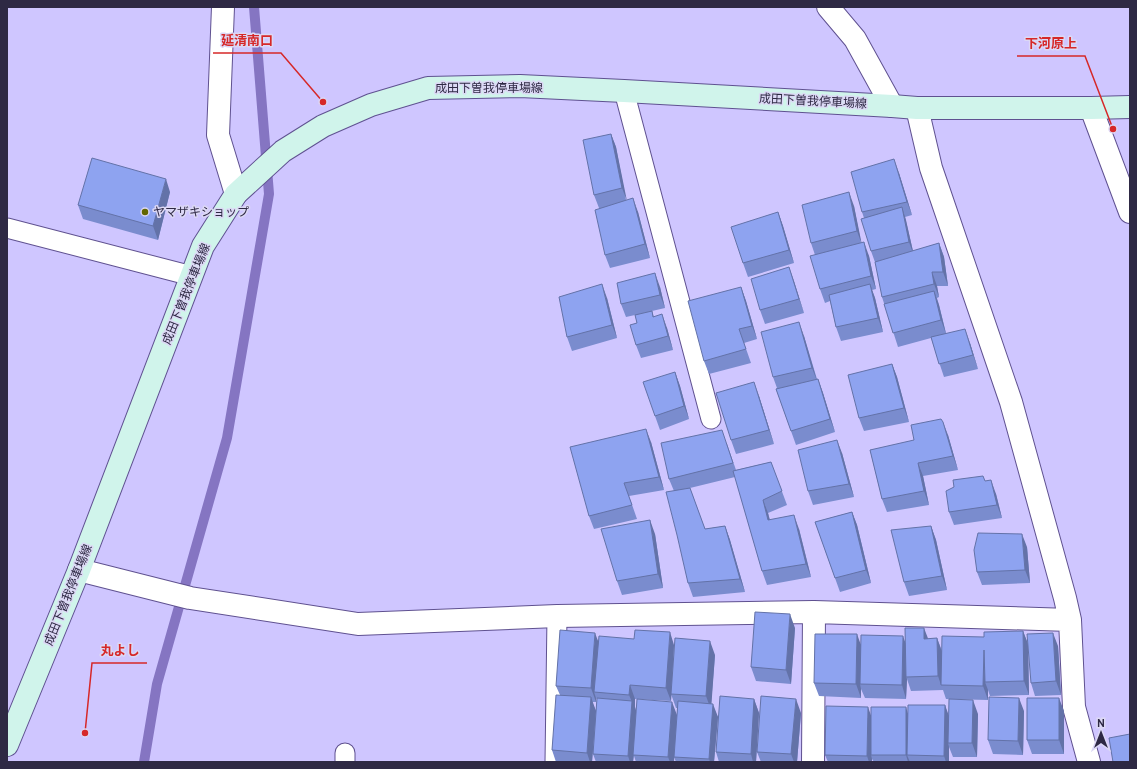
<svg xmlns="http://www.w3.org/2000/svg" width="1137" height="769" font-family="Overpass,'Noto Sans JP',sans-serif">
<rect width="100%" height="100%" fill="#cfc6ff"/>
<g fill="none" stroke-linecap="round" stroke-linejoin="round">
<path stroke="#8575c2" stroke-width="10" d="M144,762l13,-78 70,-246 42,-244 -15,-187"/>
<defs>
<path id="service" d="M624,91l87,328
M7,228l185,48
M345,753v9
M555,762l2,-146"/>
<path id="minor" d="M223,7l-5,128 18,59
M828,7l27,32 37,67
M917,108l14,60 80,234 54,196 5,22 4,87 15,55
M1091,108l39,104
M79,570l111,28 168,26 199,-8 257,-4 256,8
M813,762l1,-150"/>
<path id="secondary" d="M7,745l72,-175 124,-324 33,-52 47,-43 40,-25 48,-21 57,-17 92,-2 104,5 268,15 25,2h174l39,-1"/>
</defs>
<use href="#service" stroke="#5f5190" stroke-width="21"/>
<use href="#minor" stroke="#5f5190" stroke-width="24"/>
<use href="#secondary" stroke="#5f5190" stroke-width="24"/>
<use href="#service" stroke="#fff" stroke-width="19"/>
<use href="#minor" stroke="#fff" stroke-width="22"/>
<use href="#secondary" stroke="#d0f4eb" stroke-width="22"/>
</g>
<path fill="#7a8cce" d="M611,134l5,13 10,53 12,12 12,46 -40,10 -5,-13 -6,-47 -5,-13z
M899,173l13,42 -7,2 8,34 26,-8 5,14 4,29h-11l2,11 -2,1 2,7 7,28 24,10 8,26 -34,8 -13,-39 -33,9 -16,-50 -6,-32 -5,-14 -7,-33 -2,-6z
M170,192l-12,48 -75,-21 -5,-14z
M854,206l7,37 8,13 7,33 -4,1 3,8 8,34 -42,9 -5,-14 -6,-26 -5,2 -5,-14 -5,-34 -4,-12z
M778,212l5,14 11,37 -46,14 -5,-14z
M789,267l15,46 -39,11 -5,-14z
M660,287l5,21 -13,3 2,6 13,11 6,22 -32,8 -5,-13 1,-22 -2,-8 -9,2 -5,-13z
M741,287l5,14 11,38 -13,4 7,20 -42,11 -5,-13z
M607,298l10,40 -45,13 -5,-14z
M804,336l13,43h1l5,14 12,39 -39,13 -20,-56 1,-1 -4,-11z
M892,364l5,13 12,45 -45,9 -5,-13z
M675,372l5,14 9,33 -29,11 -5,-14z
M759,396l15,48 -38,10 -5,-14z
M948,435l10,35 -35,6 6,29 -42,7 -5,-13 -12,-49z
M651,442l13,48 -35,6 8,23 -43,10 -5,-13z
M727,444l9,26 35,-8 16,43 -19,8 2,7 29,9 12,48 -44,8 -5,-14 -27,-94 -45,11 15,41 20,-3 5,14 15,52 -52,5 -5,-14 -14,-92 -5,-12z
M842,453l12,44 -41,8 -5,-14z
M986,481l10,13 6,24 -48,7 -5,-13z
M852,512l5,13 14,58 -31,9 -25,-70z
M931,526l5,14 11,50 -38,6 -5,-14z
M655,534l8,54 -41,7 -5,-14z
M1027,547l3,36 -48,2 -5,-13z
M795,628l-4,56 -35,-3 -5,-14z
M1023,631l5,13 1,51 -39,1 -2,-6v10l-42,-1 -3,-9 -32,1 -4,-12 -1,20 -41,-1 -4,-9v9l-42,-2 -5,-13 46,-39 45,-1 23,-4 9,-1 5,13 42,-14z
M598,641l76,4 -3,56 -36,-2v8l1,5 41,3v-7h-1l-5,-14 44,-39 -4,49 7,13 -4,45h-38l-2,-5v5h-38l-2,-6 -1,6h-37l-3,-8 4,-55 -1,-1v4h-4l4,9 -4,51h-36l-4,-12 8,-55 -4,-9z
M1058,646l3,49 -26,1 -4,-13z
M754,699l5,14 -3,49h-37l-3,-10z
M945,705l3,10 30,-1 -1,43h-24l-4,-10v15h-75l-2,-3v3h-44l-3,-7 46,-40 37,-2z
M1024,711l-1,44 -30,-1 -5,-14z
M1064,711v43h-32l-5,-14z
M801,713l-4,49h-36l-4,-10z"/>
<path fill="#6372a8" d="M611,134l5,13 11,54 -5,-13z
M894,159l5,14 13,42 -5,-13z
M166,179l4,13 -12,48 -5,-14z
M849,192l5,14 8,39 -5,-14z
M633,198l5,14 12,46 -5,-14z
M902,207l4,13 8,36 -5,-14z
M778,212l5,14 11,37 -5,-13z
M864,242l5,14 7,33 -5,-13z
M939,243l5,14 4,29 -5,-14z
M789,267l5,14 10,32 -5,-14z
M932,272l5,14 2,11 -5,-13z
M655,273l5,14 5,21 -5,-13z
M602,284l5,14 10,40 -5,-13z
M870,284l5,14 8,34 -5,-14z
M741,287l5,14 11,38 -5,-13z
M934,291l5,14 7,29 -5,-14z
M662,314l5,14 6,22 -5,-14z
M799,322l5,14 13,45 -5,-13z
M965,329l5,14 8,26 -5,-14z
M892,364l5,13 12,45 -5,-14z
M675,372l5,14 9,33 -5,-13z
M818,379l5,14 12,39 -5,-13z
M754,382l5,14 15,48 -5,-14z
M943,422l5,13 10,35 -5,-14z
M646,429l5,13 13,48 -5,-13z
M837,440l5,13 12,44 -5,-13z
M918,463l5,13 6,29 -5,-14z
M991,480l5,14 6,24 -5,-13z
M763,500l5,13 5,21 -5,-14z
M852,512l5,13 14,58 -5,-13z
M794,515l5,14 12,48 -5,-13z
M650,520l5,14 8,54 -5,-14z
M725,526l5,14 15,52 -5,-13z
M931,526l5,14 11,50 -5,-14z
M1022,534l5,13 3,36 -5,-13z
M790,614l5,14 -4,56 -5,-14z
M924,628l5,13 -5,-2z
M1023,631l5,13 1,51 -5,-14z
M670,632l4,13 -3,56 -5,-13z
M595,633l5,13 -6,46 2,6v4l-5,-14z
M1053,633l5,13 3,49 -5,-14z
M857,634l5,14 -2,36 1,5v9l-5,-14z
M903,636l5,14 -2,27 1,2 -1,20 -4,-14z
M937,638l5,14 -1,33 -3,-9z
M710,641l5,14 -4,55 -5,-14z
M984,650l1,32 3,8v10l-5,-14z
M630,685l5,14v8l2,7 -4,48h-3l-2,-6 4,-54 -3,-7z
M591,697l5,14 -4,51h-2l-3,-9z
M1019,698l5,13 -1,44 -5,-14z
M1059,698l5,13v43l-5,-14z
M754,699l5,14 -3,49h-3l-2,-8z
M796,699l5,14 -4,49h-3l-3,-8z
M973,700l5,14 -1,43 -5,-14z
M672,702l5,13 -3,47h-4l-2,-5z
M713,704l5,13 -4,45h-4l-1,-3z
M945,705l5,14 -2,24 1,4v15h-3l-2,-6z
M868,707l5,14 -2,34 1,4v3h-3l-2,-6z
M906,707l4,14 -3,34 3,7h-2l-2,-7z"/>
<path fill="#8ea3f0" stroke="#6372a8" d="M611,134l11,54 -28,7 -11,-55z
M92,158l74,21 -13,47 -75,-21z
M894,159l13,43 -45,10 -11,-40z
M849,192l8,39 -46,12 -9,-38z
M633,198l12,46 -40,11 -10,-45z
M902,207l7,35 -38,9 -10,-32z
M778,212l11,38 -46,13 -12,-36z
M864,242l7,34 -51,13 -10,-33z
M939,243l4,29h-11l2,12 -52,13 -7,-35z
M789,267l10,32 -39,11 -9,-31z
M655,273l5,22 -39,9 -4,-21z
M602,284l10,41 -45,12 -8,-40z
M870,284l8,34 -42,9 -7,-32z
M741,287l11,39 -13,3 7,20 -42,12 -16,-60z
M934,291l7,29 -48,13 -9,-29z
M652,311l1,6 9,-3 6,22 -32,9 -6,-20 7,-2 -2,-8z
M799,322l13,46 -39,9 -12,-45z
M965,329l8,26 -34,9 -8,-27z
M892,364l12,44 -45,10 -11,-43z
M675,372l9,34 -29,10 -12,-34z
M818,379l12,40 -39,12 -15,-42z
M754,382l15,48 -38,10 -15,-47z
M941,419l2,3 10,34 -35,7 6,28 -42,8 -12,-49 44,-10 -3,-15z
M646,429l13,48 -35,6 8,22 -43,11 -19,-69z
M722,430l11,33 -64,16 -8,-36z
M837,440l12,44 -41,7 -10,-41z
M771,462l11,29 -19,9 5,20 26,-5 12,49 -44,7 -29,-100z
M983,476l2,5 6,-1 6,25 -48,7 -3,-21 8,-4 -1,-7z
M690,488l15,41 20,-3 15,53 -52,4 -11,-48 -11,-43z
M852,512l14,58 -31,8 -20,-56z
M650,520l8,54 -41,7 -16,-52z
M931,526l11,50 -38,6 -13,-52z
M978,533l44,1 3,36 -48,2 -3,-22z
M755,612l35,2 -4,56 -35,-3z
M905,628h19v11l13,-1 1,38 -32,1z
M560,630l35,3 -4,55 -35,-2z
M635,630l35,2 -4,56 -36,-3 -1,10 -35,-3 5,-56 35,3z
M1023,631l1,50 -39,1 -1,-32 -1,36 -42,-1 1,-49 42,1v-5z
M1053,633l3,48 -25,2 -4,-49z
M815,634h42l-1,50 -42,-1z
M861,635l42,1 -1,49 -42,-1z
M675,638l35,3 -4,55 -35,-2z
M556,695l35,2 -4,56 -35,-3z
M720,696l34,3 -3,55 -35,-2z
M761,696l35,3 -5,55 -34,-2z
M989,697l30,1 -1,43 -30,-1z
M597,698l35,3 -4,55 -35,-2z
M1027,698h32v42h-32z
M637,699l35,3 -4,55 -35,-2z
M949,699l24,1 -1,43h-24z
M678,701l35,3 -4,55 -35,-2z
M908,705h37l-1,51 -37,-1z
M826,706l42,1 -1,49 -42,-1z
M871,707h35v48h-35z
M1130,734v28h-17l-4,-24z"/>
<circle fill="#626601" stroke="#dcd8f5" stroke-width="1.5" cx="145" cy="212" r="4"/>
<g text-anchor="middle" stroke-width="3" stroke-linejoin="round" paint-order="stroke">
<g font-size="12" fill="#2e2944" stroke="#dcd8f5">
<text x="489" y="92">成田下曽我停車場線</text>
<text transform="translate(813 101) rotate(3)" y="4">成田下曽我停車場線</text>
<text transform="translate(186 294) rotate(-68)" y="4">成田下曽我停車場線</text>
<text transform="translate(68 595) rotate(-68)" y="4">成田下曽我停車場線</text>
</g>
<g font-size="12" fill="#2e2944" stroke="#dcd8f5" text-anchor="start">
<text x="153" y="216">ヤマザキショップ</text>
</g>
</g>
<path fill="none" stroke="#d62828" stroke-width="1.5" d="M323 102L281 53H213M1113 129L1085 56H1017M85 733L92 663H147"/>
<g fill="#d62828" stroke="#dcd8f5" stroke-width="1.5">
<circle cx="323" cy="102" r="4"/>
<circle cx="1113" cy="129" r="4"/>
<circle cx="85" cy="733" r="4"/>
</g>
<g font-size="13" text-anchor="middle" font-weight="bold" fill="#d62828" stroke="#dcd8f5" stroke-width="3" stroke-linejoin="round" paint-order="stroke">
<text x="247" y="45">延清南口</text>
<text x="1051" y="48">下河原上</text>
<text x="120" y="655">丸よし</text>
</g>
<rect width="1137" height="769" fill="none" stroke="#2e2944" stroke-width="16"/>
<g transform="translate(1101 733)" stroke="#dcd8f5" stroke-width="3" paint-order="stroke">
<path d="M0-3L7 15L0 10L-7 15Z" fill="#2e2944"/>
<text y="-6" font-size="11" font-weight="bold" text-anchor="middle" fill="#2e2944">N</text>
</g>
</svg>
